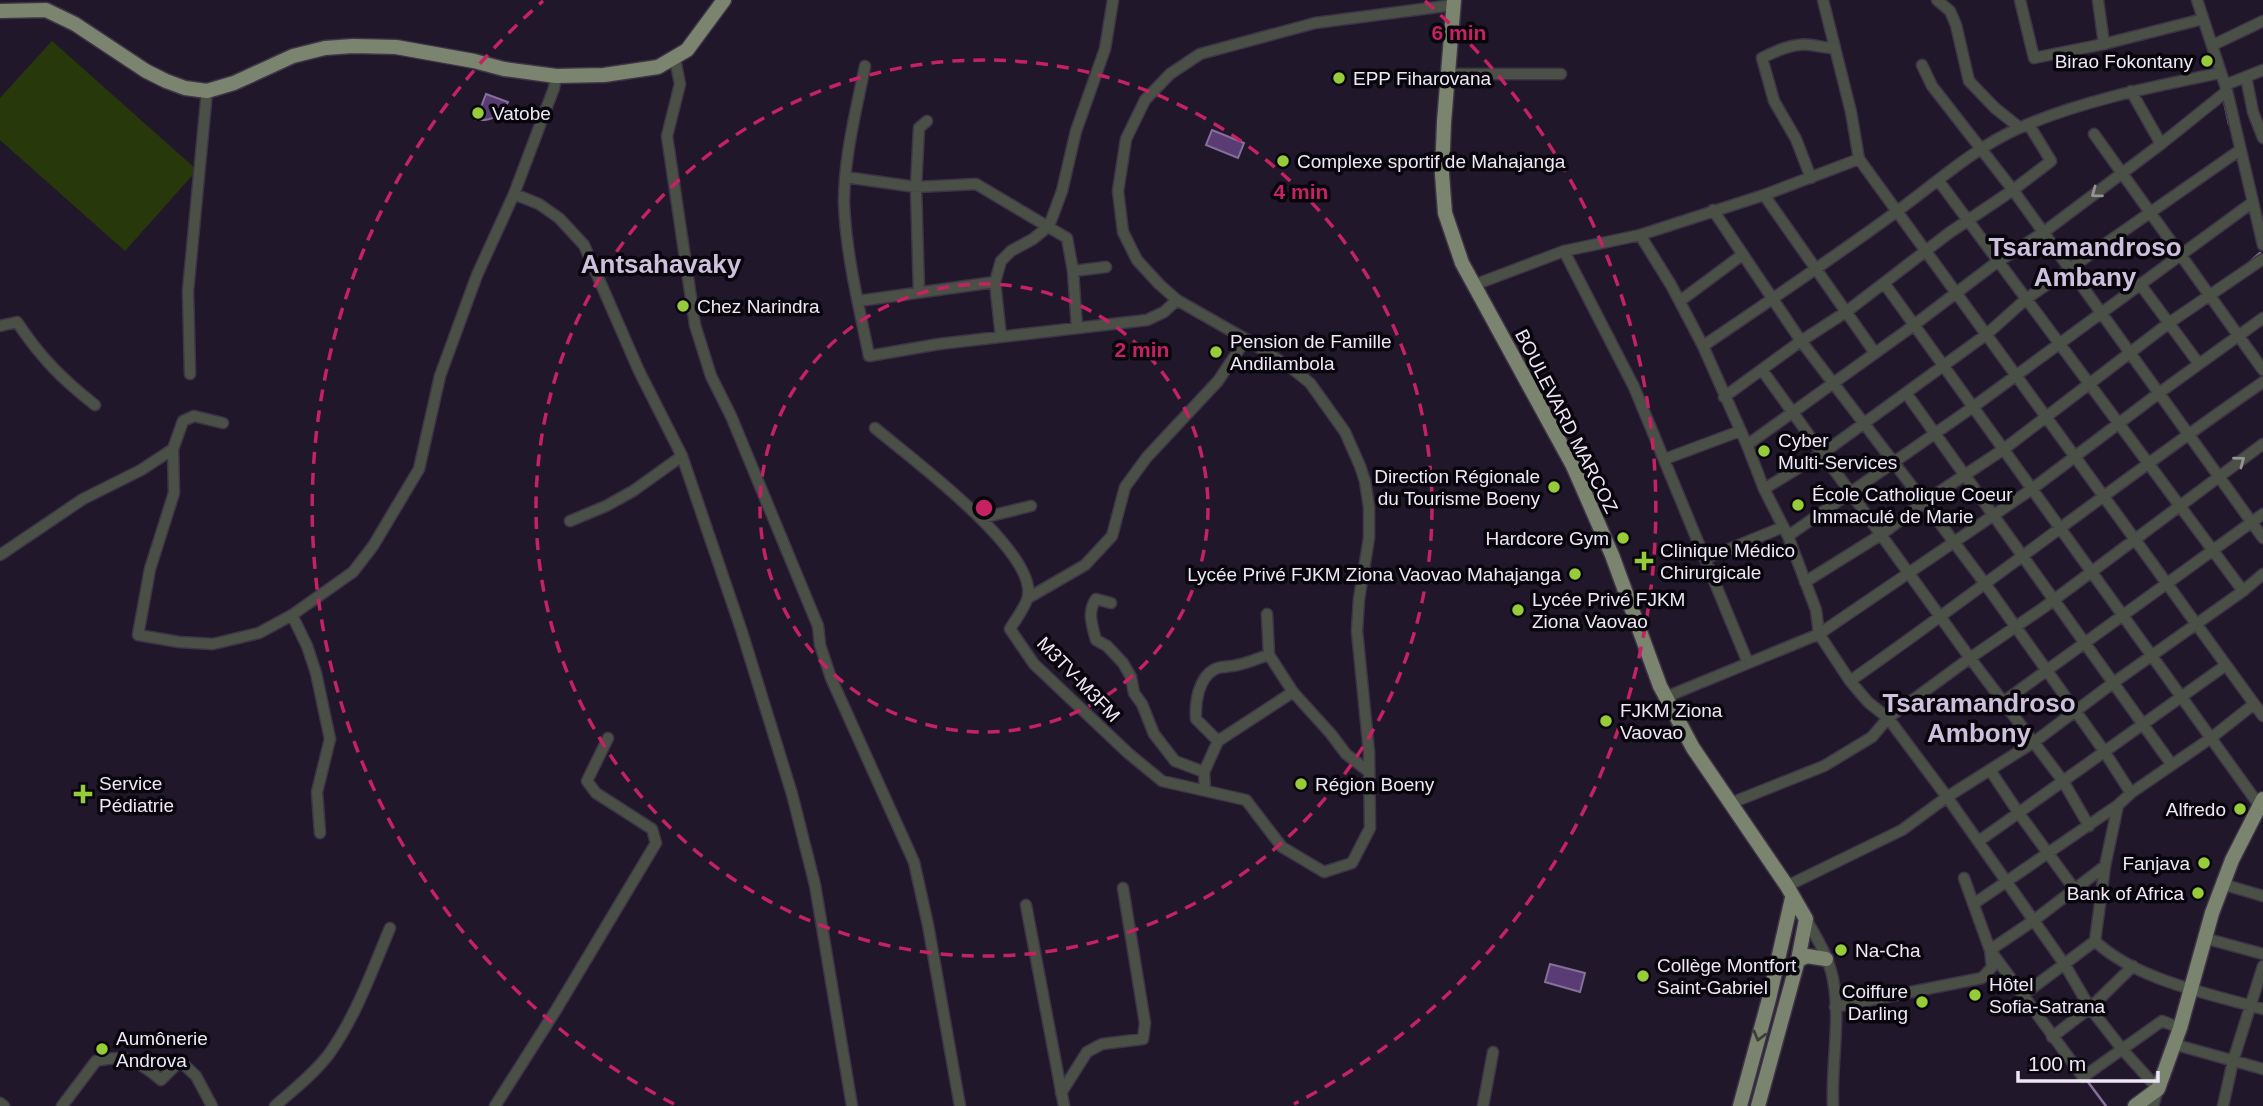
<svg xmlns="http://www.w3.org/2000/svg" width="2263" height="1106" font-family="Helvetica,sans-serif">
<rect width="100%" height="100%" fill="#21172b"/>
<path fill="#27390a" d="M52,41l145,129 -72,81 -125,-111v-42z"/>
<path fill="#593c74" stroke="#86709b" stroke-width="2" d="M486,94l22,8c-7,14 -15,19 -32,18z
M1212,130l32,13 -6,15 -32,-13z
M1550,964l35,9 -5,19 -35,-10z"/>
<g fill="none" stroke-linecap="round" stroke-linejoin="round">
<path stroke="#86709b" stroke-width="2.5" d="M2224,101l5,23
M2252,260l8,-7
M2085,1078l21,28"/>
<defs>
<path id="minor" d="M1823,0l28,112 8,47 404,557
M1937,0l13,11 6,14 13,56 26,27 25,20
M2020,0l14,58 70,-14 99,-25
M2098,0l6,44
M2197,0l30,91 36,154
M2213,45l50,-24
M675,59l5,25 -13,52 28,189 16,51 20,40 87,210 2,19 11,33 83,184 14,63 32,181
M1922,65l10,21 81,104 250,348
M865,66c-9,45 -21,91 -21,137 2,52 15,103 25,153l70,-12 208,-24 17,-8 13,-12
M1448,74h113
M2246,77l7,35 10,26
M2225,85l38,-15
M2131,91l30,53
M2094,134l169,236
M845,177l71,10 60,-3 91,54 6,33 4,57
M1811,178l-15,-39 -22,-38 -12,-43c14,-7 33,-16 49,-13 8,1 15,3 23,3
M1938,180l305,411
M514,194l25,10 20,14 25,27 55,126 43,85 60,176 50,162 23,91 37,221
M1764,195l111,158
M1713,210l88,131 123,161 62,83 118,166 27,42
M1640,235l31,50 32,61 44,99 17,44 24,47 28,74 3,24 31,47 18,21 20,16 59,79 118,168 25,43 32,41 36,40 -5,17
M1564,251l70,136 114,276
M1073,271l33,-4
M1884,283l375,522
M2140,284l59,80
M1474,285l90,-34 76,-16 124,-40 95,-36
M919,292l-3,-105 3,-59 8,-7
M858,301l137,-19
M1680,301l62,-46
M0,326l17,-4c24,36 45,57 78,83
M1001,337l-6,-55 6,-21 10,-10 22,-12 16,-13 13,-35 14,-60 29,-82 8,-49
M1703,346c65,-44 130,-88 193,-134 40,-29 78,-64 123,-84 64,-28 133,-41 201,-55
M1762,370l208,288 93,123 26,45
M190,374l-2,-83 19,-200
M1906,393l266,372
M1724,397l77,-56 45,-29 103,-79 64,-43 38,-29 -22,-36
M223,423l-29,-7 -11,5 -10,28 1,44 -24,76 -12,66 41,7 34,2 46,-11 33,-18 61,-43 20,-26 46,-77 21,-93 37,-101 37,-81 40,-106 2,-12
M875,428c34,29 161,122 153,168 -2,11 -13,24 -18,33l24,35 94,89 34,28 84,19 36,47 42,25 28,-9 18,-35 -1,-76 -12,-121 2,-32 10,-61v-31l-4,-26 -5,-15 -15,-34 -35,-49 -16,-13 -45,-29 -72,-41 -18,-16 -22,-24 -14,-28 -5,-41 8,-52 19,-39 25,-26 30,-20 115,-31 138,-18
M1747,445l159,-114 87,-66 51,-33 117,-88 66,-53
M1665,459l75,-28
M1764,489l59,-36 164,-119 39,-35 214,-149
M982,518l49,-12
M570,521l36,-15 27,-15 49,-35
M1788,536l185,-129 280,-205
M0,555l83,-56 58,-29 32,-21
M1705,559l78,-32
M1805,582l77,-48 42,-32 80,-53 165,-126 94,-64
M1028,598l57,-33 27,-29 13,-49 22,-30 71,-76 28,-42
M1111,603l-15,-4c-9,13 -4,26 0,41l11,6 16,17 8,14 3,16 8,11 12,30 21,27 29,11
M292,615l15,31 9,27 14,66 -13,53 3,41
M1269,655l24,37 38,42 15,20 22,17
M1850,681c139,-97 273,-203 413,-299
M1666,697l153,-63 213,-145 127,-96 104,-75
M2003,702l260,-188
M1218,741l75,-49
M1990,770l28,42 57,78
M1205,790l-1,-18 14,-31 -22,-22c-1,-16 2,-41 19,-50 6,-3 15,-2 22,-4 11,-2 21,-7 32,-10l-2,-41
M1731,803l93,-37 48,-29 16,-19 82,-60 73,-50 220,-164
M2118,805l-13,61 -10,75c41,39 115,53 168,68
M1979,841l247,-176
M1964,878l26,72 93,127 79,-56 18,7
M2222,884l41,12
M1787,886l115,-56 45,-33 87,-55 79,-59 130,-92 20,-17
M1975,903l143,-98 13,-12 80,-55 43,-34
M1026,905l38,201
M1806,919c11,19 23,39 27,60 8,42 -2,85 0,127
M2204,938l59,16
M2023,995l72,-54
M1835,1007l147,-29 10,-11 -2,-17 43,-29 72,-55
M2052,1037l38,-29 43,-42
M2173,1044l90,25
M1061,1093l26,-41 15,-8 41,-5 2,-16 -22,-135
M0,1103l4,3
M62,1106l34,-45c31,-7 41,-1 65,19l19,-19 16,15 16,30
M275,1106c18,-16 39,-32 54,-52 27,-38 43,-83 61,-126
M495,1106l61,-96 100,-167 -4,-14 -56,-36 -9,-12 21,-43
M1483,1106l10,-54
M2223,1106l10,-45 30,-95"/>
<path id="major" d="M1454,0l-10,122 -2,52 3,39 17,50 111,203 39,89 48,131 33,62 94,138 19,33 -8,41 -40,146
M0,11l46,-1 29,14 71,47 20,10 19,7 22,3 27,-8 59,-27 32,-8 28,-2 43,1 78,14 30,8 52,7 48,-1 54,-8 29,-17 37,-50
M1798,960l9,-4 19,3
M1740,1106l29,-107 23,-101
M2135,1106l23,-17 22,-61 32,-115 20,-53 31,-61"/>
</defs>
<use href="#minor" stroke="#3e3447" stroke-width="13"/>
<use href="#major" stroke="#3e3447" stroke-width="17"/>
<use href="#minor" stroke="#4b5046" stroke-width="10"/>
<use href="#major" stroke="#7a846e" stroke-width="14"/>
</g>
<defs><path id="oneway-chevron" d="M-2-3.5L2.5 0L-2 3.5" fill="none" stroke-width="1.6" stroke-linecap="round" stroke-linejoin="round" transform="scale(1.75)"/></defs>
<g stroke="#949495">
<use href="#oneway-chevron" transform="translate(2096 193) rotate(143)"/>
<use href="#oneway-chevron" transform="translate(2240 461) rotate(-37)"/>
</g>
<use stroke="#3c3e39" href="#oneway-chevron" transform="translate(1759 1036) rotate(105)"/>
<g fill="none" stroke="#c42263" stroke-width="3.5" stroke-dasharray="12 9">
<circle cx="984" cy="508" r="224"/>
<circle cx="984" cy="508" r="448"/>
<path d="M674 1104A672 672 0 0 1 543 1M1425 1A672 672 0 0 1 1294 1104"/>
</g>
<g fill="#96cc3a" stroke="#09050d" stroke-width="2.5">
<circle cx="2207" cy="61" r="7"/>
<circle cx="1339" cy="78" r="7"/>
<circle cx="478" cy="113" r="7"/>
<circle cx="1283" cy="161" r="7"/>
<circle cx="683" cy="306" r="7"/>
<circle cx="1216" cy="352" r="7"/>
<circle cx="1764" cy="451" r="7"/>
<circle cx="1554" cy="487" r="7"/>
<circle cx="1798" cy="505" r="7"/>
<circle cx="1623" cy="538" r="7"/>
<path d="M1640.5 550.5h7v7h7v7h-7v7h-7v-7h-7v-7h7z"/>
<circle cx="1575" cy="574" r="7"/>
<circle cx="1518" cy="610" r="7"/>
<circle cx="1606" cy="721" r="7"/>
<circle cx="1301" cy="784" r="7"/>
<path d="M79.5 783.5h7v7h7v7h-7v7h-7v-7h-7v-7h7z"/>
<circle cx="2240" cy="809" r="7"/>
<circle cx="2204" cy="863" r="7"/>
<circle cx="2198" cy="893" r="7"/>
<circle cx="1841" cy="950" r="7"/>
<circle cx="1643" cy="976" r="7"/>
<circle cx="1975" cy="995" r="7"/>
<circle cx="1922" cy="1002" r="7"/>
<circle cx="102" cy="1049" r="7"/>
</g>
<g text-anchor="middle" stroke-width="7" stroke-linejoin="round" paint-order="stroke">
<g font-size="19" fill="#eee8f6" stroke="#09050d" text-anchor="start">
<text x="2193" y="68" text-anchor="end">Birao Fokontany</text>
<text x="1353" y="85">EPP Fiharovana</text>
<text x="492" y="120">Vatobe</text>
<text x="1297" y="168">Complexe sportif de Mahajanga</text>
<text x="697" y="313">Chez Narindra</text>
<text x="1230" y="348">Pension de Famille<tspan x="1230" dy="22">Andilambola</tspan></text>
<text x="1778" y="447">Cyber<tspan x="1778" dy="22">Multi-Services</tspan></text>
<text x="1540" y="483" text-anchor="end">Direction Régionale<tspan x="1540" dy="22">du Tourisme Boeny</tspan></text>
<text x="1812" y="501">École Catholique Coeur<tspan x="1812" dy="22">Immaculé de Marie</tspan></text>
<text x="1609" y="545" text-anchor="end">Hardcore Gym</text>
<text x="1660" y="557">Clinique Médico<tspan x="1660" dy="22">Chirurgicale</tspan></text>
<text x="1561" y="581" text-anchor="end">Lycée Privé FJKM Ziona Vaovao Mahajanga</text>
<text x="1532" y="606">Lycée Privé FJKM<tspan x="1532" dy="22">Ziona Vaovao</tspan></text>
<text x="1620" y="717">FJKM Ziona<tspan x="1620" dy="22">Vaovao</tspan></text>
<text x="99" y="790">Service<tspan x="99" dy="22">Pédiatrie</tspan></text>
<text x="1315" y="791">Région Boeny</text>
<text x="2226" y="816" text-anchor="end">Alfredo</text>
<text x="2190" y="870" text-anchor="end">Fanjava</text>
<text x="2184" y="900" text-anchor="end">Bank of Africa</text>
<text x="1855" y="957">Na-Cha</text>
<text x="1657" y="972">Collège Montfort<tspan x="1657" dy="22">Saint-Gabriel</tspan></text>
<text x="1989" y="991">Hôtel<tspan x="1989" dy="22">Sofia-Satrana</tspan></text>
<text x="1908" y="998" text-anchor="end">Coiffure<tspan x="1908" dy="22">Darling</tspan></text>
<text x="116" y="1045">Aumônerie<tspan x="116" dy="22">Androva</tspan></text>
</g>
<g font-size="19" fill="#eee8f6" stroke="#09050d">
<text transform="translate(1567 421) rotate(63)" y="7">BOULEVARD MARCOZ</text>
<text transform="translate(1079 679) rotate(46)" y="7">M3TV-M3FM</text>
</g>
<g font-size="26" font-weight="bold" fill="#cdc0dc" stroke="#09050d">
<text x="2085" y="256">Tsaramandroso<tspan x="2085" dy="30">Ambany</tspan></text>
<text x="661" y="273">Antsahavaky</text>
<text x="1979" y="712">Tsaramandroso<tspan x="1979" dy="30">Ambony</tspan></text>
</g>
</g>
<circle cx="984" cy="508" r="10" fill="#c42263" stroke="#09050d" stroke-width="3.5"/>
<g font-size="21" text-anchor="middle" font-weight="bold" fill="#c42263" stroke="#09050d" stroke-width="7" stroke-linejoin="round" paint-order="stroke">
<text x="1459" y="40">6 min</text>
<text x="1301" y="199">4 min</text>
<text x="1142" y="357">2 min</text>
</g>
<path d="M2018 1071v10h140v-10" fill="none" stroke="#eee8f6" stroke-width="3.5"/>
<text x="2028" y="1071" font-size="21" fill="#eee8f6" stroke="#09050d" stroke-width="5" paint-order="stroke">100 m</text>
</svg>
